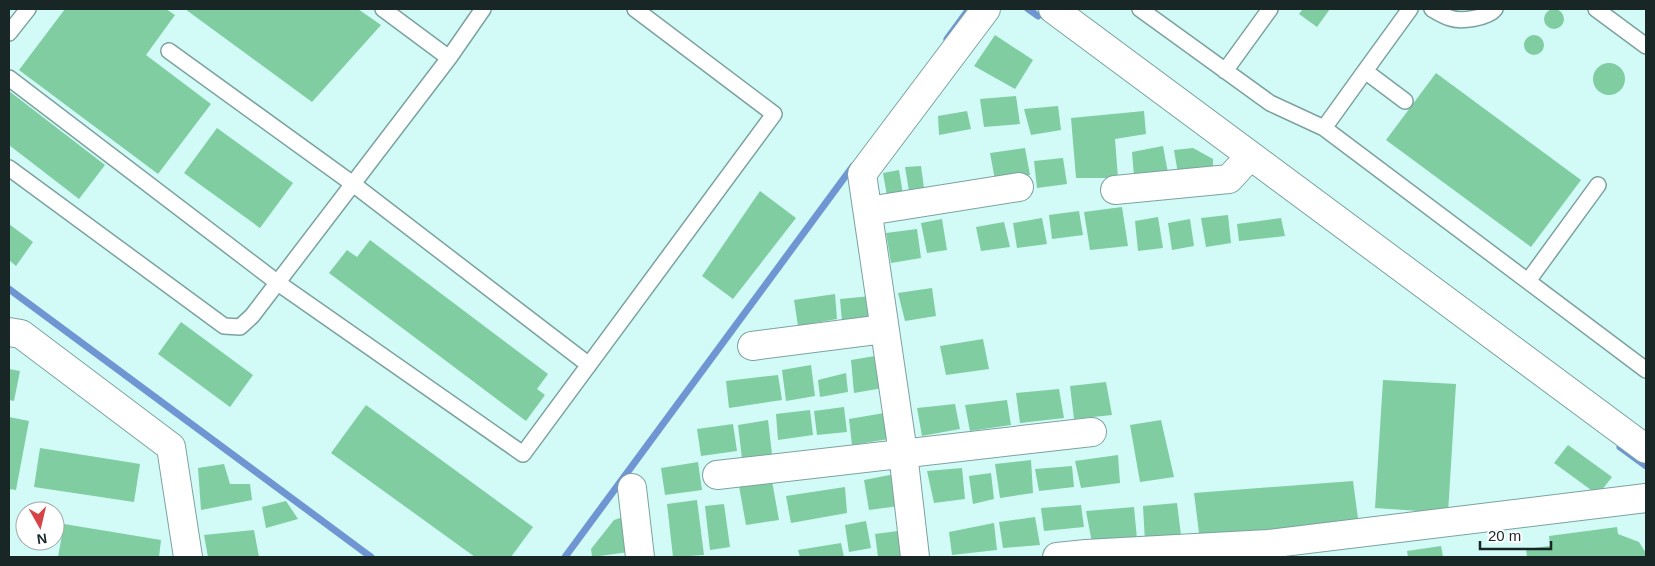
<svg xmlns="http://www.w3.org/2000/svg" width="1655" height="566" font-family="Arial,sans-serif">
<rect width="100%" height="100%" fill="#d2fbf8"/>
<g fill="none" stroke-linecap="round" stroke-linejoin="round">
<path stroke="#6f96d2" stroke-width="7" d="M1028,9l10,7
M947,39l22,-30
M9,289l362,268
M1620,447l26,19
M565,557l288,-391"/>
</g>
<path fill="#7fcda1" d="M1544 19a10 10 0 1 1 20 0a10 10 0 1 1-20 0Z
M65,9h101l9,6 -29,40 65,49 -53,70 -139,-104z
M185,9h173l23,16 -69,77z
M1303,9h27l-13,18 -18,-13z
M1524 45a10 10 0 1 1 20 0a10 10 0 1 1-20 0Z
M995,35l38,25 -18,29 -41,-23z
M1593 79a16 16 0 1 1 32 0a16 16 0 1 1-32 0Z
M1436,73l145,107 -50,67 -145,-107z
M9,91l96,74 -26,34 -70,-54z
M1016,96l4,28 -36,3 -4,-28z
M1058,106l3,24 -30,5 -7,-26z
M967,111l4,18 -32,6 -1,-19z
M1144,111l2,23 -31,5 3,39h-42l-5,-60z
M217,128l76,55 -33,45 -76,-55z
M1163,146l5,27 -34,3 -2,-24z
M1025,148l5,27 -35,5 -5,-27z
M1193,148l20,11v18l-34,3 -5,-30z
M1063,158l4,26 -30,4 -3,-27z
M921,166l3,22 -15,3 -4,-24z
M899,170l4,24 -16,2 -4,-23z
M760,191l36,27 -63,81 -31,-23z
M1122,207l6,39 -38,4 -6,-38z
M1079,211l4,24 -31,4 -3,-24z
M1228,215l3,28 -25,4 -5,-29z
M1158,217l5,31 -25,3 -3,-30z
M1042,218l5,26 -30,4 -4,-25z
M1281,218l4,18 -46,5 -2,-17z
M942,219l5,31 -20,3 -6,-30z
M1190,219l4,27 -22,4 -4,-27z
M1004,222l6,25 -29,4 -5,-24z
M9,224l24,18 -17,24 -7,-6z
M917,229l4,29 -30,5 -5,-30z
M370,240l178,134 -11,15 8,6 -19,26 -197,-148 18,-23 10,7z
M932,288l4,28 -31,5 -7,-28z
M835,294l2,25 -39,7 -4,-26z
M871,296l2,21 -31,4 -2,-22z
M181,322l72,53 -23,32 -72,-53z
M983,339l6,30 -43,6 -6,-29z
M881,355l2,33 -29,5 -3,-33z
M811,365l4,31 -29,5 -4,-31z
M9,369l11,2 -6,30 -5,-1z
M846,373l2,19 -28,5 -2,-17z
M778,375l4,25 -53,8 -3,-27z
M1383,380l73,4 -8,129 -73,-5z
M1106,382l6,33 -38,4 -4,-33z
M1059,389l5,29 -44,5 -4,-30z
M1007,400l4,25 -41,6 -5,-26z
M955,404l5,25 -38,7 -5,-28z
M366,405l167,122 -22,30h-36l-144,-104z
M844,407l3,25 -30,3 -3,-24z
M810,410l3,25 -35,5 -2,-26z
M890,412l5,26 -43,7 -3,-26z
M9,417l20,4 -13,69 -7,-1z
M768,420l4,34 -30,5 -4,-34z
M1161,420l13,57 -34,5 -10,-57z
M733,424l4,27 -36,5 -4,-27z
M1568,445l44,32 -14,18 -44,-32z
M40,448l100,16 -6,38 -100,-15z
M1118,455l2,28 -39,5 -6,-27z
M1031,460l2,33 -33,5 -5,-34z
M698,462l4,28 -37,5 -4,-27z
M224,464l6,20h20l2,16 -51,10 -3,-42z
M1072,466l2,21 -35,4 -4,-22z
M962,468l3,31 -31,4 -7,-32z
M991,473l3,26 -21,5 -4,-28z
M895,474l4,32 -30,4 -5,-30z
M772,481l7,39 -33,5 -7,-39z
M1353,481l6,45 -159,15 -6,-48z
M845,487l2,26 -56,10 -5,-27z
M697,500l7,55 -31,2 -6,-53z
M286,501l12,18 -32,9 -4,-21z
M1177,503l4,32 -36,7 -2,-36z
M724,504l6,43 -20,3 -5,-44z
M1081,505l3,22 -40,4 -3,-23z
M1134,507l3,32 -45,4 -6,-32z
M623,517l6,35 -37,5 -1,-8 23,-29z
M1035,517l5,28 -37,3 -4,-26z
M866,521l5,27 -22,4 -4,-27z
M994,523l3,27 -45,5 -3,-23z
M64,524l97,16 -2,17h-101z
M1617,527l1,7 21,8 7,11v4h-119l-1,-8 24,-3 -1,-10z
M254,530l5,27h-51l-4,-22z
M906,530l3,27h-31l-3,-23z
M841,543l3,14h-44l-2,-7z
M1441,546l2,11h-35l-1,-6z"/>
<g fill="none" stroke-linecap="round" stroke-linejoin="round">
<defs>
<path id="lane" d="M383,9l66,49
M1140,9l130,94 54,25 322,242
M1432,9c5,3 12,7 18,9 11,4 38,0 45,-9
M1596,9l50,37
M9,33l19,-24
M169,51l184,133 236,181
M1225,71l45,-62
M1365,71l45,-62
M9,78l269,205 245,171 251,-340 -139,-105
M1324,128l41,-57 40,30
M9,168l215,158 16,1 12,-11 197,-258 34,-49
M1528,281l70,-96"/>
<path id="street" d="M1115,190l114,-11 21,-23
M868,211l151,-24
M752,346l132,-17
M717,475l375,-43
M632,488l8,69
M915,557l-12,-104 -41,-279 124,-165
M1057,557l29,-3 182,-10 378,-46"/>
<path id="secondary" d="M1053,9l593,440
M9,332l12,2 150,113 17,110"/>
</defs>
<use href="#lane" stroke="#7ca2a0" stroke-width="18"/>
<use href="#street" stroke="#7ca2a0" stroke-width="30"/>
<use href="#secondary" stroke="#7ca2a0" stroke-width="30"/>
<use href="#lane" stroke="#fff" stroke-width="15"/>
<use href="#street" stroke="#fff" stroke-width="28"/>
<use href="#secondary" stroke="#fff" stroke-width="28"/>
</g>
<rect width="1655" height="566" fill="none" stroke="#182726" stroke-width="20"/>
<g transform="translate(40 526) rotate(172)"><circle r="24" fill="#ffffff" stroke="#a3a9a8"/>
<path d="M0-4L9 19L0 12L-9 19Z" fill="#d54548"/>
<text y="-8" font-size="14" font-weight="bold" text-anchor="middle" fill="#182726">N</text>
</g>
<path d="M1480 541v8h71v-8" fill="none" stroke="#182726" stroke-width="2.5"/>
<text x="1488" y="541" font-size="15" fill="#182726" stroke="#ffffff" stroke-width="4" paint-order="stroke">20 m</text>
</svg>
